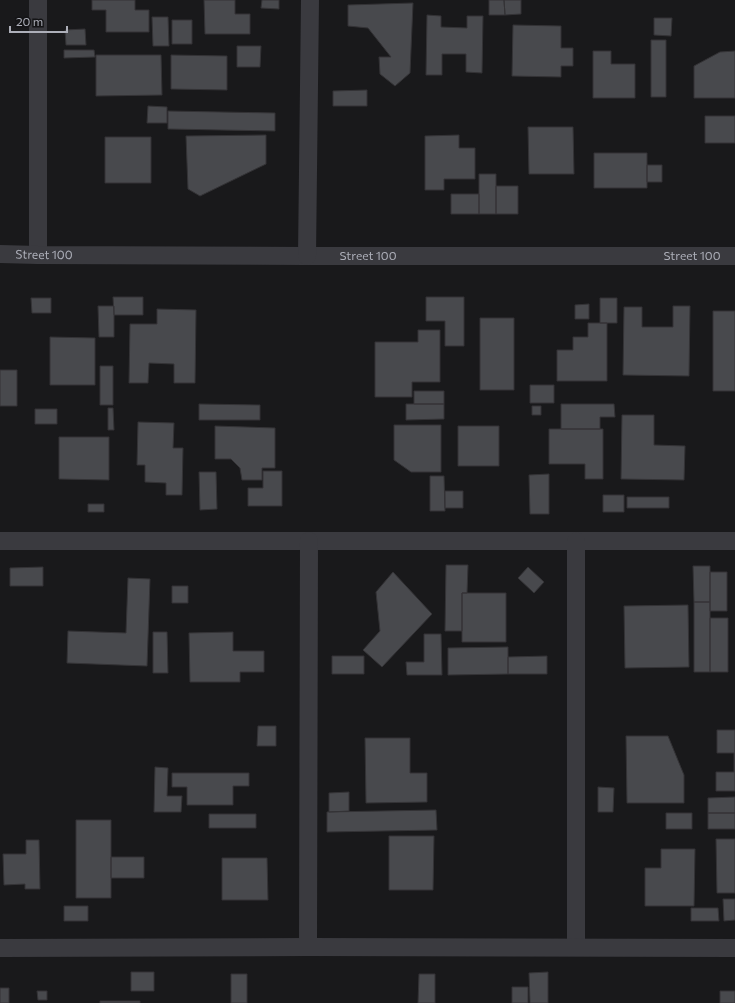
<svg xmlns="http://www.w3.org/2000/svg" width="735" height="1003" font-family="Commissioner,sans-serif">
<rect width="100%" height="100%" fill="#19191b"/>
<path fill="#48494d" stroke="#343336" d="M92,0h43v10h14v22h-43v-22h-14z
M204,0h31v14h15v20h-45z
M262,0h17v9l-18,-1z
M489,0h15l1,15h-16z
M504,0h17v14l-16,1z
M413,3l-3,70 -15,13 -15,-12 -1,-17h12l-23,-29 -20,-2v-21z
M427,15l14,1v11l26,1v-12h16l-1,57 -16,-1v-18h-24v21h-16z
M152,17h16l1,29h-16z
M654,18h18l-1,18 -17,-1z
M172,20h20v24h-20z
M513,25l48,1v22h12v18h-12v11l-49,-1z
M85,29l1,16h-20l-1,-15z
M651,40h15v57h-15z
M237,46h24l-1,21h-23z
M64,50h30l1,7 -31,1z
M593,51h18v13h24v34h-42z
M735,51v47h-41v-32l26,-14z
M96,55h65l1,40 -66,1z
M171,55l56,1v34l-56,-1z
M367,90v16h-34v-15z
M148,106l19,1v16h-20z
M168,111l107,2v18l-107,-2z
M705,116h30v27h-30z
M528,127h45l1,47h-45z
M266,135v29l-66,32 -12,-7 -2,-53z
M459,135v13h16v31h-31v11h-19v-54z
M105,137h46v46h-46z
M594,153h53v35h-53z
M647,165h15v17h-15z
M479,174h17v40h-17z
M496,186h22v28h-22z
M451,194h28v20h-28z
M113,297h30v18h-29z
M426,297h38v49h-19v-25h-19z
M31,298h20v15h-19z
M600,298h17v25h-17z
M589,304v15h-14v-14z
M98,306h16v31h-15z
M673,306h17l-1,70 -66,-1 1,-68h18v20h31z
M157,309l39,1 -1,73h-21v-19l-25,-1 -1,20h-19l1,-59h27z
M713,311h22v80h-22z
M480,318h34v72h-34z
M588,323h19v58h-50v-31h16v-13h15z
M418,330h22v52h-28v15h-37v-55h43z
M50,337l45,1v47h-45z
M100,366h13v39h-13z
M0,370h17v36h-17z
M530,385h24v18h-24z
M414,391h30v13h-30z
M199,404l61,1v15h-61z
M406,404h38v15l-38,1z
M561,404h53l1,13h-15v12h-39z
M532,406h9v9h-9z
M108,408h5l1,22h-6z
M35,409h22v15h-22z
M622,415h32v30l31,1 -1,34 -63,-1z
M138,422l36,1 -1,25h10l-1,47h-16v-12l-21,-1v-17h-8z
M394,425h47v47h-30l-17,-12z
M215,426l60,2v40h-13v12h-20l-2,-12 -9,-9h-16z
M458,426h41v40h-41z
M549,429h54v50h-18v-15h-36z
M59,437h50v43l-50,-1z
M263,471h19v35h-34v-18h15z
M199,472h17l1,37 -17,1z
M549,474v40h-19l-1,-39z
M430,476h14l1,35h-15z
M445,491h18v17h-18z
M603,495h21v17h-21z
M627,497h42v11h-42z
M88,504h16v8h-16z
M446,565h22l-1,28h-5v38h-17z
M693,566h17v36h-16z
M43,567v19h-33v-18z
M528,567l16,15 -10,11 -16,-15z
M393,572l39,42 -50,53 -19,-17 17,-19 -4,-39z
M710,572h17v39h-17z
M128,578l22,1 -3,87 -80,-3 1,-32 58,2z
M172,586h16v17h-16z
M462,593h44v49h-44z
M694,602h16v70h-16z
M688,605l1,62 -64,1 -1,-62z
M710,618h18v54h-18z
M153,632h14l1,41h-15z
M233,632v19h31v21h-24v10h-50l-1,-49z
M424,634h17l1,41h-35l-1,-13h18z
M508,647v27l-60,1v-27z
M332,656h32v18h-32z
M547,656v18h-39v-17z
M258,726h18v20h-19z
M717,730h18v61h-19v-19h18v-19h-17z
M626,736h42l16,39v28h-57z
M365,738h45v35h17v29l-61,1z
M155,767l13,1 -1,28h15l-1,16h-27z
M172,773h77v13h-16v19h-46v-18h-15z
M598,787l16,1 -1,24h-15z
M349,792v19l-20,1v-19z
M735,797v16h-27v-15z
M436,810l1,20 -110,2v-20z
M666,813h26v16h-26z
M708,813h27v16h-27z
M209,814h47v14h-47z
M76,820h35v78h-35z
M389,836h45l-1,54h-44z
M716,839h19v54h-18z
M26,840h13l1,49h-15v-5l-21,1 -1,-31h23z
M661,849h34l-1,57h-49v-38h16z
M111,857h33v21h-33z
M222,858h45l1,42h-46z
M723,899h12v21l-11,1z
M64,906h24v15h-24z
M691,908h27l1,13h-28z
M131,972h23v19h-23z
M548,972v31h-18l-1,-30z
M231,974h16v29h-16z
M419,974h16v29h-17z
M512,987h16v16h-16z
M0,988h9v15h-9z
M37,991h10v9h-9z
M720,991h15v12h-15z
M100,1001h40v2h-40z"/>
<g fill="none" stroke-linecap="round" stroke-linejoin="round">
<g stroke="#3a3a3f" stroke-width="18">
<path d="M38,0v255"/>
<path id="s1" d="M0,254l38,1 269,1h428"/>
<path d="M307,256l3,-256"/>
<path d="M0,541h735"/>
<path d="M576,541v406"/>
<path d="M308,947l1,-406"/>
<path d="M0,948l308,-1 427,1"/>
</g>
</g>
<g text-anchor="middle" stroke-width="3.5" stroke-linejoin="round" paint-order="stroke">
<g font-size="12" fill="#adafb9" stroke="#141416">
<text dy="4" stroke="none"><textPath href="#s1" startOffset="44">Street 100</textPath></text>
<text dy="4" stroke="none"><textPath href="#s1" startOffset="368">Street 100</textPath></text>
<text dy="4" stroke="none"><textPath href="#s1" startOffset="692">Street 100</textPath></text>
</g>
</g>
<path d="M10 26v6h57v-6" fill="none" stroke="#adafb9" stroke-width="2"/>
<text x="16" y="26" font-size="12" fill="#adafb9" stroke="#141416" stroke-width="3" paint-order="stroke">20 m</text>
</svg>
